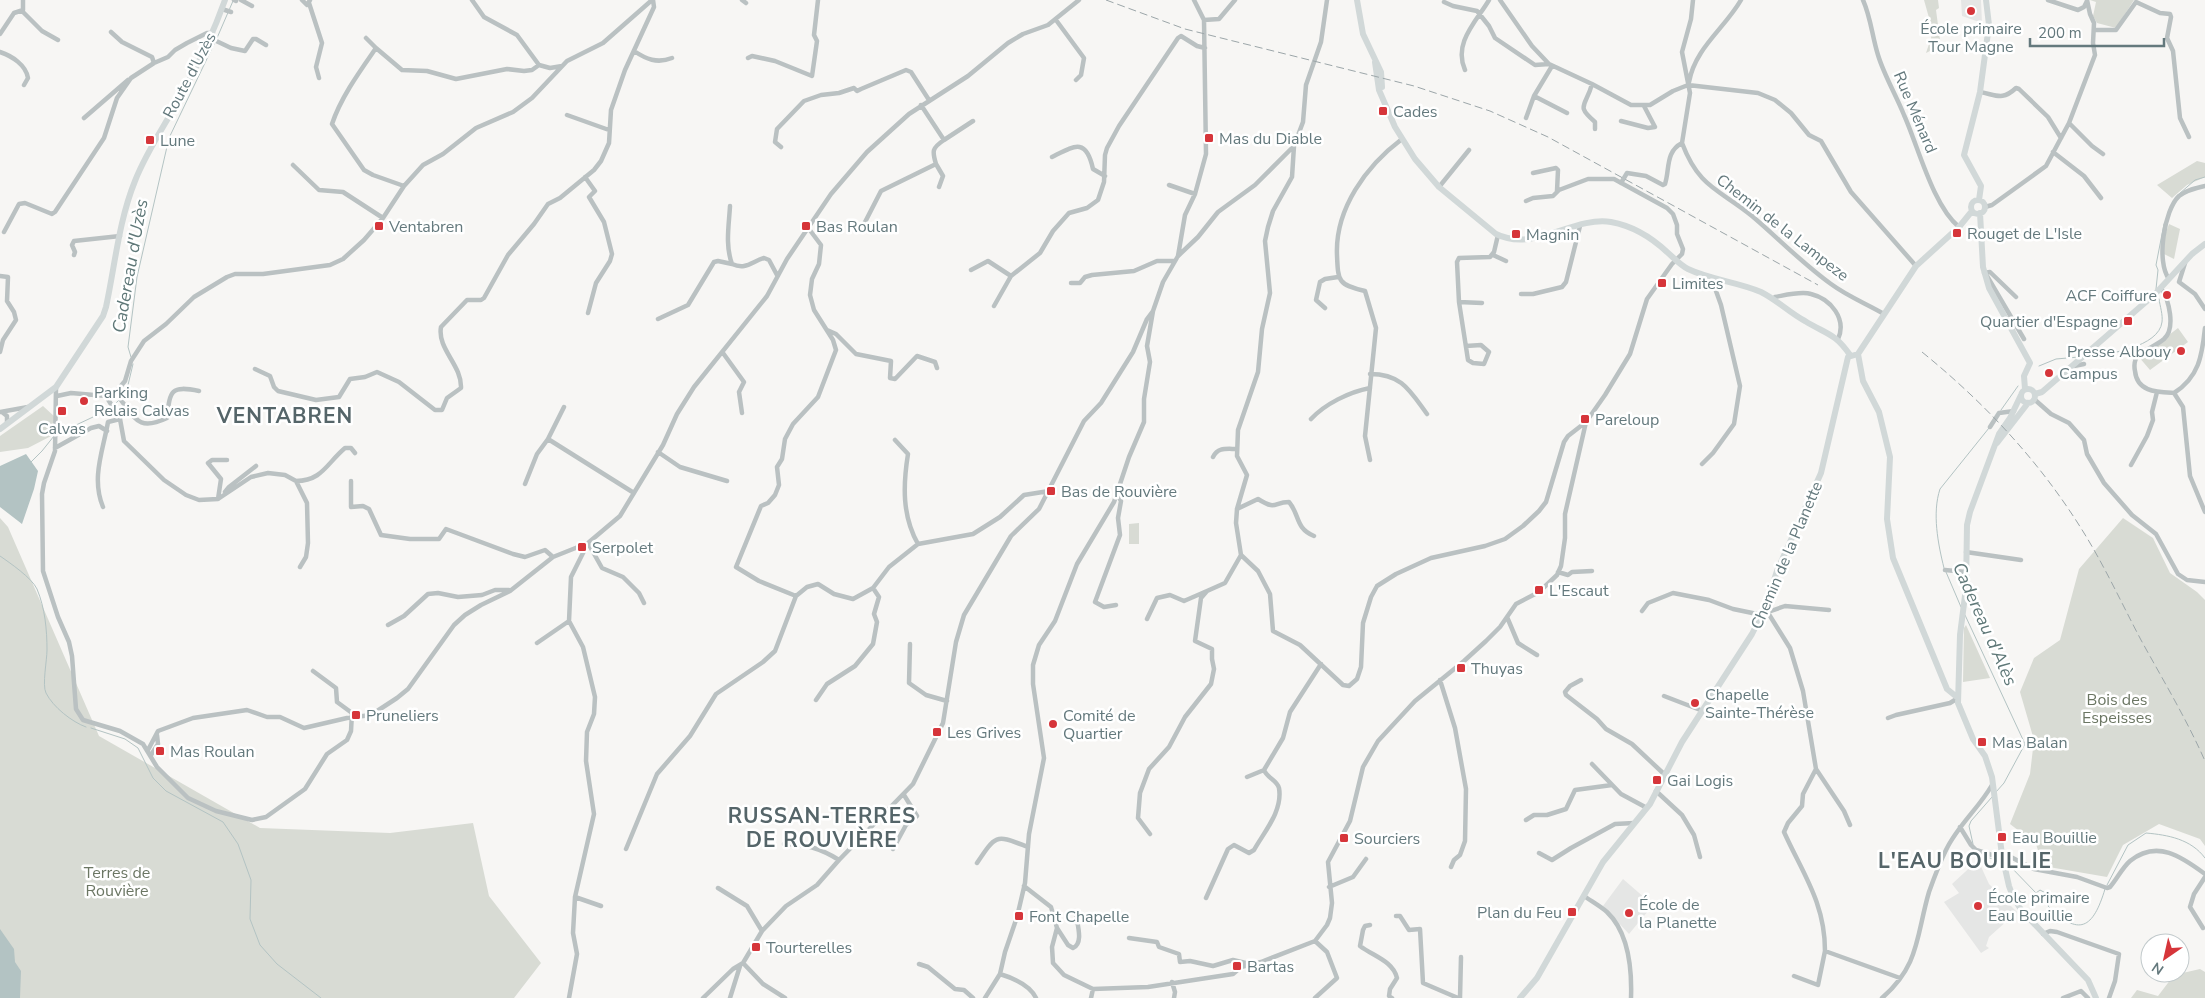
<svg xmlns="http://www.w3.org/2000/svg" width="2205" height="998" font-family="'Nunito Sans',sans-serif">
<rect width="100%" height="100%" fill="#f7f6f4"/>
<path fill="#e5e6e5" d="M1961,0h20l1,23 -20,-7z
M1978,860l11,24 28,28 -28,25 -3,9 3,2 -8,5 -37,-51 15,-9 -7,-9z
M1623,879l30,26 -24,29 -26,-28z"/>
<path fill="#d8dbd4" d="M1924,0h14l1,8 -3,2 4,30 -1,3 -6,2 -3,6 -4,2 7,-21z
M2090,0h44l-18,28 -19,-5 -4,-7 3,-14z
M2197,161l8,2v14l-18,8 -15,13 -15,-13z
M2169,224l11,5 -6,30 -10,-5 1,-19z
M2178,328l10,14 -38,28 -12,-14 27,-18z
M43,406l12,11v17l-27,14 -28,4v-16z
M0,518l8,9 91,209 161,92 130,5 83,-10 16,73 52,67 -27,35h-514z
M2123,518l30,20 17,35 27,19 8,8v246l-5,-7 -41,-15 -36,21 -16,32 -64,-11 -7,-22 -26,-20 20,-50 4,-34 -14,-48 14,-34 26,-18 19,-71z
M1139,523v21h-10v-20z
M1966,625l24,53 -27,4 1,-54z
M2200,969l5,3v26h-74l6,-8 21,6 16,-21z"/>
<path fill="#b3c3c3" d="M26,454l12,17 -4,18 -12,35 -22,-17v-41z
M0,929l14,20 1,13 6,9 -1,27h-20z"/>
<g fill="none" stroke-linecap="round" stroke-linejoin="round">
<path stroke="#b3c3c3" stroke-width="1" d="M217,38l16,-37
M2179,194l16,-14 10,-3
M2156,289l2,-19 -2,-5 8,-41
M2088,356c20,-1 71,-9 74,-34 1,-7 -2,-16 -3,-23
M131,357l-3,-10 9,-70 32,-139 46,-96
M2039,366l17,-7 23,-2
M121,397l7,-12 5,-21
M2001,410l17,-24
M57,434l53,-25 9,-9
M30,463l12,-12 12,-15
M0,556c10,7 32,22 37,33 8,19 10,41 10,61 0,10 -5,35 -1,43 7,14 26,29 40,34
M1944,568c-6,-24 -12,-55 -4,-79l49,-61
M1946,572l15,35
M1965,615l60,129 -21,39 -8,9
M91,728l34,11 13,9 15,30 13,13 57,31 15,22 13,36 -1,39 10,26 17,19 44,34
M1973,844l-4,-18 2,-5 21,-24
M1986,857l14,4
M2008,864l28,29 4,-3 13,7 -5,9c31,31 45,23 57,-17
M2107,885l21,-40 18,-12c22,2 45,6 59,25"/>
<path stroke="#bac1c2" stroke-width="4.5" d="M234,0l2,1
M241,0l11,6
M302,0l5,5 3,-5
M472,0l12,17 33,18 22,30 11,3 12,-2
M742,0l4,3
M1500,0l32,46 17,18 43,20 39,21h19l23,-14 15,-6 70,8 17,7 16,13 18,22 12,6 30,51 65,74
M1863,0c8,18 9,36 15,55 6,20 18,40 26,60 14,31 29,91 55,112
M2048,0l30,10 6,-3 3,-6
M1444,2l9,4 24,5 12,15 6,12 40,27 14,-1
M309,3l13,40 -6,24 3,11
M222,9l9,3
M22,11l20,20 16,9
M1056,20l28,38 -3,17 -5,5
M1204,20l15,-1 16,-19
M2094,30h22l20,-28 24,11 10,1 1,3 -4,21 6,13 7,67 9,19
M111,32l11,10 30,15 2,6
M0,34l14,-21 9,-3v-10
M210,38l21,10 14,3 8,-12h3l10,6
M366,38l10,10c-16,23 -35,49 -44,76l32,46 9,5 31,11
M376,48l26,22 25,1 29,8 51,-10 17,2 8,-1 7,-5
M634,51c12,8 23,13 38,7
M0,52c12,4 26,13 28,26l-4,7
M748,58l4,-2 23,5 37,15 5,-35 -3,-6 4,-35
M1465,70c-12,-27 11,-48 24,-70
M1689,82c6,-34 36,-54 52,-82
M1592,84c-6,23 -17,21 3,38v7
M1980,92c17,3 22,9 36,-4l3,1 29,28 13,21
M1534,96l33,17
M921,105l23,35 29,-19
M567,115l42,15
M84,118l44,-38
M1526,118l8,-22 18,-30
M1621,121l27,7 7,-1 -11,-21
M2069,123l23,23 11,8
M1682,143c17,45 37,46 70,73 26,22 51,48 79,68 16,12 36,20 53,30
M1294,146l-2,31 -19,34 -5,16 -3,14 5,52 -8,36 -4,43 -20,58 -1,26 10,19 -10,34 -1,14 5,32 17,16 12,23 3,37 27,14 43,40 6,1 8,-7 4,-12 2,-44 8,-26 6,-11 19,-12 35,-16 54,-12 20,-7 18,-13 16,-15 7,-9 18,-60 4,-6 18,-14
M781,147l-6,-5 2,-13 27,-28 17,-6 18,-2 15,-5 3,3 4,-2 45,-19 5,2 18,28
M2053,152l31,24 17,22
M1052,157c22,-11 34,-20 41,12l12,7
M936,164l7,12 -4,11
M293,165l26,25 24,2 40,26
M1533,173l23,-5 2,2 -1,21
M585,177l10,14 -6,6 15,25 8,32 -2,7 -14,22 -8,30
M1621,183l6,-10 19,3 17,9 2,-1c5,-15 0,-32 17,-41l8,-50 -8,-41 9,-33 2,-19
M1169,185l26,9
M1439,187l30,-37
M730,206c-1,19 -5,39 2,58 14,6 19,-2 32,-6l5,2 8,15
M1985,207l7,-2 54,-39 23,-43 26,-68 -2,-12 1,-20 -4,-9 -3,-14
M863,226l18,-35 55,-27c-4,-13 -4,-16 8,-24
M4,232l15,-28 6,-1 27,11 3,-2 49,-74 13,-40 14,-20 23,-15 14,-6 7,-7 12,-7 20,-10h6
M74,255l1,-3 -3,-7 2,-4 46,-5
M1493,255l13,6
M1178,256l7,-41 10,-21 11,-40 -2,-134 -10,-20
M2185,263l-6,19 16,12 10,15
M971,270l17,-9 23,15 29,-23 13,-22 16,-18 18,-5 11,-8 6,-18 1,-27 2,-7 12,-22 59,-88 3,-2 16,10 8,2
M1984,273l6,-1 26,25
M0,276l8,1 -1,24 7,11 2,8 -13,20 -3,12
M1987,276l37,63
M2169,279c-13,-17 -5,-69 10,-83 8,-6 17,-8 26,-10
M1071,283h9l5,-6 7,-2 42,-4 23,-10h17
M2161,288c8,12 15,40 3,51 -8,7 -19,10 -26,17 -4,4 -4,10 -3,15 2,21 22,21 39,22
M1521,294h12l29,-7 4,-5 14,-56
M1773,299l2,-2c11,-2 26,-6 36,-3 20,5 36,25 27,45
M1459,302l23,1
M994,306l17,-30
M1325,308l-9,-8 4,-18 5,-3 13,-2
M658,319l30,-14 26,-43 4,-1 14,3
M2205,328c-3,28 -6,49 -31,65l9,14 7,69 15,36
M827,330l9,4 20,20 35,7 -1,17 5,1 22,-23 18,6 2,6
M1466,346l15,-1 8,7 -5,12 -11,-1 -5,-3 -9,-58 -2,-40 2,-4 31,-1 4,-5 4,-17
M723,353l21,29 -5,10 3,21
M2074,366l10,-2
M255,369l15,7 4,11 4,4 38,9 23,-3 11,-18 15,-2 12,-5 22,10 36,28h7l5,-12 14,-10c1,-23 -24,-39 -20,-61l26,-27h14l3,-2 24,-43 26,-31 14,-20 12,-6 34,-28 7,-9 8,-18 2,-33 14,-40 29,-63 -1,-7
M1370,374c32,0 40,17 57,40
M56,387l-1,64 -11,32 -2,11 1,77 15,46 11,25 3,14 4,53 7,11 37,11 23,13 14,23 31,31 28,13 36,9 14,-3 39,-28 22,-35 20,-14 4,-9 1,-18 -15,-11 -1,-14 -23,-17
M115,393c20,22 20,40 52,25 3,-27 3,-33 32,-27
M57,396l14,-3 35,3 9,-3 10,-12 6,-20 13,-20 22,-17 28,-27 33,-20 8,-3h28l67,-9 13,-6 21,-19 19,-22 21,-32 19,-21 20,-11 33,-26 37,-16 19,-14 35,-37 36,-18 49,-43
M106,396l14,23 4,22 40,39 22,15 13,5 19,-1 33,-22 17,-4 17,2 11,6 11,22 1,40 -2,14 -6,10
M2034,399l17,15 18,9 15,17 3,14 17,29 28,32 24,19 22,40 9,6 18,2
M564,407l-16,32 86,54
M0,412l28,-5
M2,412l5,4v8
M1311,419c14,-15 38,-27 59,-31
M1990,427l9,-14 15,-2
M895,440l13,14c-5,31 -6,62 10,90
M55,448l36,-20 8,-2 8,5
M658,452l22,15 47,14
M1213,457c5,-10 13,-8 24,-8
M1370,460l-5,-24 11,-108 -11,-37c-27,-6 -27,-10 -28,-36 -2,-46 29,-89 65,-116
M1702,464l11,-11 21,-29 6,-38 -19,-81 -10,-28
M2131,465l16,-29 6,-16 -1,-8 5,-20
M296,481c26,0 31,-18 49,-33h6l4,5
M351,481v26l12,-1 6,3 12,26 29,4h29l7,-10 67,25 12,3 20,-7 8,7
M525,484l12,-30 11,-15
M225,492l4,-5 27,-21
M218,499l3,-20 -13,-16 4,-3h15
M103,507c-12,-29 0,-56 5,-85l12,-3
M1237,509l21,-10c19,12 15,3 31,3 11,13 6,26 25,34
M588,543l14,25 21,9 16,16 5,10
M1966,552l55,8
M1945,570l21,2
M1558,572l10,3 4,-3 20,-1
M796,596l-37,-15 -23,-14 25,-61 7,-3 7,-8 4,-10 -2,-18 5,-8 3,-20 8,-15 25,-27 18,-47 -3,-10 -19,-30 -4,-15 2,-16 7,-15 2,-19 -12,-16
M1116,605l-12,2 -9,-5 25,-67 -2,-17 3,-17 -4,-7
M1765,608l25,40 13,43 13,78 -13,25 -1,12 -14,17 -4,9c19,42 41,71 41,119l75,27
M1642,611l6,-8 25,-10 36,7 24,9 29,6
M1768,612l17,-6 44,4
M1507,617l11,26 19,12
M1147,619l10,-21 13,-3 14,6 23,-10
M388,625l16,-9 24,-22 10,-1 20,4 24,-2 13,-5h14
M537,643l32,-22
M910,644l-1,39 17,12 21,6
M1440,680l15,48 11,61 -1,52 -5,14 -6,5 -3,7
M1581,680l-11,6 -5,6 1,3 31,24 9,10 26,15 32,30
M1664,696l39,15
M816,700l11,-16 28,-18 18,-22 4,-22 -3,-8 5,-17 -6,-9
M1888,718l8,-3 54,-12 8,-5
M148,750l10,-19 35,-13 54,-8 20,7h13l24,11 43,-10 24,-3 26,-17 11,-9 46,-64 11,-10 16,-10 29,-14 43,-34 35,-14 32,-27 43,-71 14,-31 17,-27 73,-91 20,-37 44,-65 36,-42 42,-38 59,-38 40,-33 15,-9 25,-9 31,-25
M151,755l7,-11 -1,-9
M1592,764l29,30 26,14
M1816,769l28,42 6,14
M1247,777l17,-7
M1656,791l26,24 12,20 6,22
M1526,820l8,-5h13l19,-6 9,-19 37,-5
M1960,827l11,18 5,5 16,5h15l27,14 43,8 30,11 3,-1c7,-8 12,-19 20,-26 27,-22 52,-4 75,13
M1150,834l-12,-16 2,-25 9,-24 20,-22 16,-30 26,-33 3,-15 -2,-10v-10l-17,-8 6,-43 6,-7 18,-8 16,-28
M784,844c21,0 36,4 55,16
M626,849l31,-75 33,-38 26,-42 47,-32 12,-11 21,-55 11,-9 11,-3 16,10 19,5 20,-11 16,-21 29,-23 55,-10 27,-17 24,-22 25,-4
M893,849l13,-24 11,-9 -13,-21
M1539,853l13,7 19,-12 44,-24 19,-1
M977,863c20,-30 19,-28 51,-16
M1024,886l27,21 6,21 -5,19 1,16 11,12 29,14 55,-2 85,-13 8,-7 20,-5 54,-21 12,-16 3,-7 2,-15 -4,-41 22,-41 13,-54 15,-26 37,-40 49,-40 22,-20 14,-14 16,-23 23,-12 18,-17 4,-9 4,-28v-24l21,-92 19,-27 25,-41 17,-55 25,-35 10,-10 1,-5 -6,-15v-9l-4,-11 -6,-6 -53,-29h-26l-29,11 -6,6 -20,2 -7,3
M1329,887l24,-10 13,-18
M718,888l29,18 15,25
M1584,896c7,5 16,10 23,16 22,21 25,57 24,86
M575,897l26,9
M1206,898l22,-49 6,-4 15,8 5,-3c10,-18 29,-39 25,-62 -2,-8 -12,-10 -15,-18l19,-32 7,-26 31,-48
M1396,916h4l9,14 11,-1 3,54 35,15
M1370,925l-5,1 -2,4 -3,16c13,10 33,15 37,32l-7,11 -1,7 3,2
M1057,928l11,17 5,3c11,-5 4,-24 3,-34
M2203,928l-13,-21 4,-13 11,-17
M2043,934l7,-3 7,1 62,22 -4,27 -6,17
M1129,938l28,4 2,5 20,7 1,8 10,-1 23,5 20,-6 17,4
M1315,941l12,11 10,26 -22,20
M743,963l20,21 22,14
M919,964l9,3 27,22 9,1 9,8
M1000,974c13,4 30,11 36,24
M1794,976l24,9 7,-34
M1172,982l3,10 -1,6
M569,998l8,-44 -4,-21 2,-36 19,-83 -8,-53 1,-29 7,-18 1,-17 -12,-50 -14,-26 2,-44 17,-34
M703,998l30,-29 10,-6 19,-32 24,-25 31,-21 22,-25 74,-76 30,-61 13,-81 8,-27 47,-79 28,-27 45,-88 17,-18 32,-51 14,-33 6,-8
M730,998l10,-32
M985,998l15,-24 5,-22 12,-35 8,-34 4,-49 15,-76 -11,-74v-19l6,-20 16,-24 22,-57 37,-62 15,-45 15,-35v-23l6,-37 -3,-16 6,-35 10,-29 15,-26 20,-19 20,-25 37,-27 39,-39 9,-24 3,-37 15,-43 6,-42
M1091,998l2,-9
M1460,998l1,-41
M1882,998c38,-33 34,-62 47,-106 5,-14 10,-28 17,-42 12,-25 33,-42 46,-65
M2063,998l18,-7 7,7"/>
<path stroke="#d1d8d8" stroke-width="6" d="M1357,0l6,34 18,38 1,15
M1375,62l4,28 16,37 20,32 24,28 57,47c38,19 77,-18 115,-12 22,4 40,15 56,30 7,6 13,13 21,17 23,11 50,13 73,23 16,8 29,21 44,29 21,13 30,12 45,34
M1979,200l2,-14 -17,-31 16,-63 9,-67 -3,-25
M1971 207a7 7 0 1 1 14 0a7 7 0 1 1-14 0Z
M1980,213l3,54 6,21 41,75 -6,13 1,13
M1858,354l5,27 16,31 11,45 -3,62 6,39 54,131 11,9
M1858,354l58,-88 43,-39 13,-16
M2021 396a7 7 0 1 1 14 0a7 7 0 1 1-14 0Z
M2035,394l7,-2 113,-98 37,-40 13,-10
M2021,395l-11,23 -11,16 -29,78 -3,13 -1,63 -6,47 -2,68 15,36 12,17 7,21 10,78 7,31 4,11 9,14 66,69 8,18
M0,429l56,-42 47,-71 3,-9c9,-42 13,-87 29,-126 13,-33 33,-60 49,-91 16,-29 30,-59 41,-90
M1997,443l31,-40
M1520,998l17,-20 66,-116 47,-58 32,-62 70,-108 13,-26 12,-37 44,-98 27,-116 10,-3"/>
<path stroke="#9ca6a9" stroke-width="1" stroke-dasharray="8 4" stroke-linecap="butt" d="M1106,0l79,29 229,57 76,25 58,26 270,148
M1922,352c64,52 119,111 162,181 21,34 38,71 57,107 22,40 46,80 64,121"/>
</g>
<g fill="#d6353a" stroke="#fff" stroke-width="2">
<circle cx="1971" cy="11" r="5"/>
<rect x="1378" y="106" width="10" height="10" rx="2.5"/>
<rect x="1204" y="133" width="10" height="10" rx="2.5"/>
<rect x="145" y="135" width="10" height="10" rx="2.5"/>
<rect x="374" y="221" width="10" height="10" rx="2.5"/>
<rect x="801" y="221" width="10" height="10" rx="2.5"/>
<rect x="1952" y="228" width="10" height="10" rx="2.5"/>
<rect x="1511" y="229" width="10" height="10" rx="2.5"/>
<rect x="1657" y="278" width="10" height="10" rx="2.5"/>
<circle cx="2167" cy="295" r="5"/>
<rect x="2123" y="316" width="10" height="10" rx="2.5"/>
<circle cx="2181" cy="351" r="5"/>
<circle cx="2049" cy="373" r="5"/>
<circle cx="84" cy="401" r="5"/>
<rect x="57" y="406" width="10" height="10" rx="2.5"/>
<rect x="1580" y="414" width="10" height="10" rx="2.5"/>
<rect x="1046" y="486" width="10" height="10" rx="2.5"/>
<rect x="577" y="542" width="10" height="10" rx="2.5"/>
<rect x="1534" y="585" width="10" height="10" rx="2.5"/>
<rect x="1456" y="663" width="10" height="10" rx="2.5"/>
<circle cx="1695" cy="703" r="5"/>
<rect x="351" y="710" width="10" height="10" rx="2.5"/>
<circle cx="1053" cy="724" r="5"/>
<rect x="932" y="727" width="10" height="10" rx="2.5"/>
<rect x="1977" y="737" width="10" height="10" rx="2.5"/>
<rect x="155" y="746" width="10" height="10" rx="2.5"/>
<rect x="1652" y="775" width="10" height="10" rx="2.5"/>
<rect x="1997" y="832" width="10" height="10" rx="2.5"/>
<rect x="1339" y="833" width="10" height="10" rx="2.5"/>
<circle cx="1978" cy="906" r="5"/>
<rect x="1567" y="907" width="10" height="10" rx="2.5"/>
<circle cx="1629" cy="913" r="5"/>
<rect x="1014" y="911" width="10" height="10" rx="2.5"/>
<rect x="751" y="942" width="10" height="10" rx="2.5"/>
<rect x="1232" y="961" width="10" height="10" rx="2.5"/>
</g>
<g text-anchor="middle" stroke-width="5" stroke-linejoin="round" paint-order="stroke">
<g font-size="16" fill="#64797d" stroke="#fff" text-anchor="start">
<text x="1971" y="34" text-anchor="middle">École primaire<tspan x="1971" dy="18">Tour Magne</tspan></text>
<text x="1393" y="117">Cades</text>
<text x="1219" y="144">Mas du Diable</text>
<text x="160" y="146">Lune</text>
<text x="389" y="232">Ventabren</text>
<text x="816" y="232">Bas Roulan</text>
<text x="1967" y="239">Rouget de L'Isle</text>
<text x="1526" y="240">Magnin</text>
<text x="1672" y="289">Limites</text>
<text x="2157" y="301" text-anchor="end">ACF Coiffure</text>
<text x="2118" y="327" text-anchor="end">Quartier d'Espagne</text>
<text x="2171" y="357" text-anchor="end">Presse Albouy</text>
<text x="2059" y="379">Campus</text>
<text x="94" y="398">Parking<tspan x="94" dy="18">Relais Calvas</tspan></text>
<text x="1595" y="425">Pareloup</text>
<text x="62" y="434" text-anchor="middle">Calvas</text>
<text x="1061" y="497">Bas de Rouvière</text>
<text x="592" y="553">Serpolet</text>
<text x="1549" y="596">L'Escaut</text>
<text x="1471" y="674">Thuyas</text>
<text x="1705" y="700">Chapelle<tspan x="1705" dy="18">Sainte-Thérèse</tspan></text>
<text x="366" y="721">Pruneliers</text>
<text x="1063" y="721">Comité de<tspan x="1063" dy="18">Quartier</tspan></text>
<text x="947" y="738">Les Grives</text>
<text x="1992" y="748">Mas Balan</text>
<text x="170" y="757">Mas Roulan</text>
<text x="1667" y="786">Gai Logis</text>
<text x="2012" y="843">Eau Bouillie</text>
<text x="1354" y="844">Sourciers</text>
<text x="1988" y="903">École primaire<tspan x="1988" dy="18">Eau Bouillie</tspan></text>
<text x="1639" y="910">École de<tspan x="1639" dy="18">la Planette</tspan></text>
<text x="1562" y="918" text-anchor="end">Plan du Feu</text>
<text x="1029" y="922">Font Chapelle</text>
<text x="766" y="953">Tourterelles</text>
<text x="1247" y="972">Bartas</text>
</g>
<g font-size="16" fill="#64797d" stroke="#fff">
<text transform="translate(189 75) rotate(-62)" y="6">Route d'Uzès</text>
<text transform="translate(1916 112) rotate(67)" y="6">Rue Ménard</text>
<text transform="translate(1783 227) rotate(38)" y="6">Chemin de la Lampeze</text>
<text transform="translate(1786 555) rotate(-67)" y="6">Chemin de la Planette</text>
</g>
<g font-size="16" fill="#6b7663" stroke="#fff">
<text x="2117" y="705">Bois des<tspan x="2117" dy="18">Espeisses</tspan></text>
<text x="117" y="878">Terres de<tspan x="117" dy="18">Rouvière</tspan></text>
</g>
<g font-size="18" font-style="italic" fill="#5f7878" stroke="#fff">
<text transform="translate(130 266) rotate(-80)" y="6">Cadereau d'Uzès</text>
<text transform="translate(1985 624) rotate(66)" y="6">Cadereau d'Alès</text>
</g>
<g font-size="21" font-weight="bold" letter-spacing="1" fill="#556569" stroke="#fff">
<text x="285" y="423">VENTABREN</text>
<text x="822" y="823">RUSSAN-TERRES<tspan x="822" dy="24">DE ROUVIÈRE</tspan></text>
<text x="1965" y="868">L'EAU BOUILLIE</text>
</g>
</g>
<g transform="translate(2165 958) rotate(214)"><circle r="24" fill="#ffffff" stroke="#c1c9cb"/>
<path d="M0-4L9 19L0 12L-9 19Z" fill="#d6353a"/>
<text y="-8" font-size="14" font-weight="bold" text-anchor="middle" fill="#64797d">N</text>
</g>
<path d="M2030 38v8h134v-8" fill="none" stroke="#64797d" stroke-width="2.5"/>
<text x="2038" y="38" font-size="15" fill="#64797d" stroke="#ffffff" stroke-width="4" paint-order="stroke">200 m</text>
</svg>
